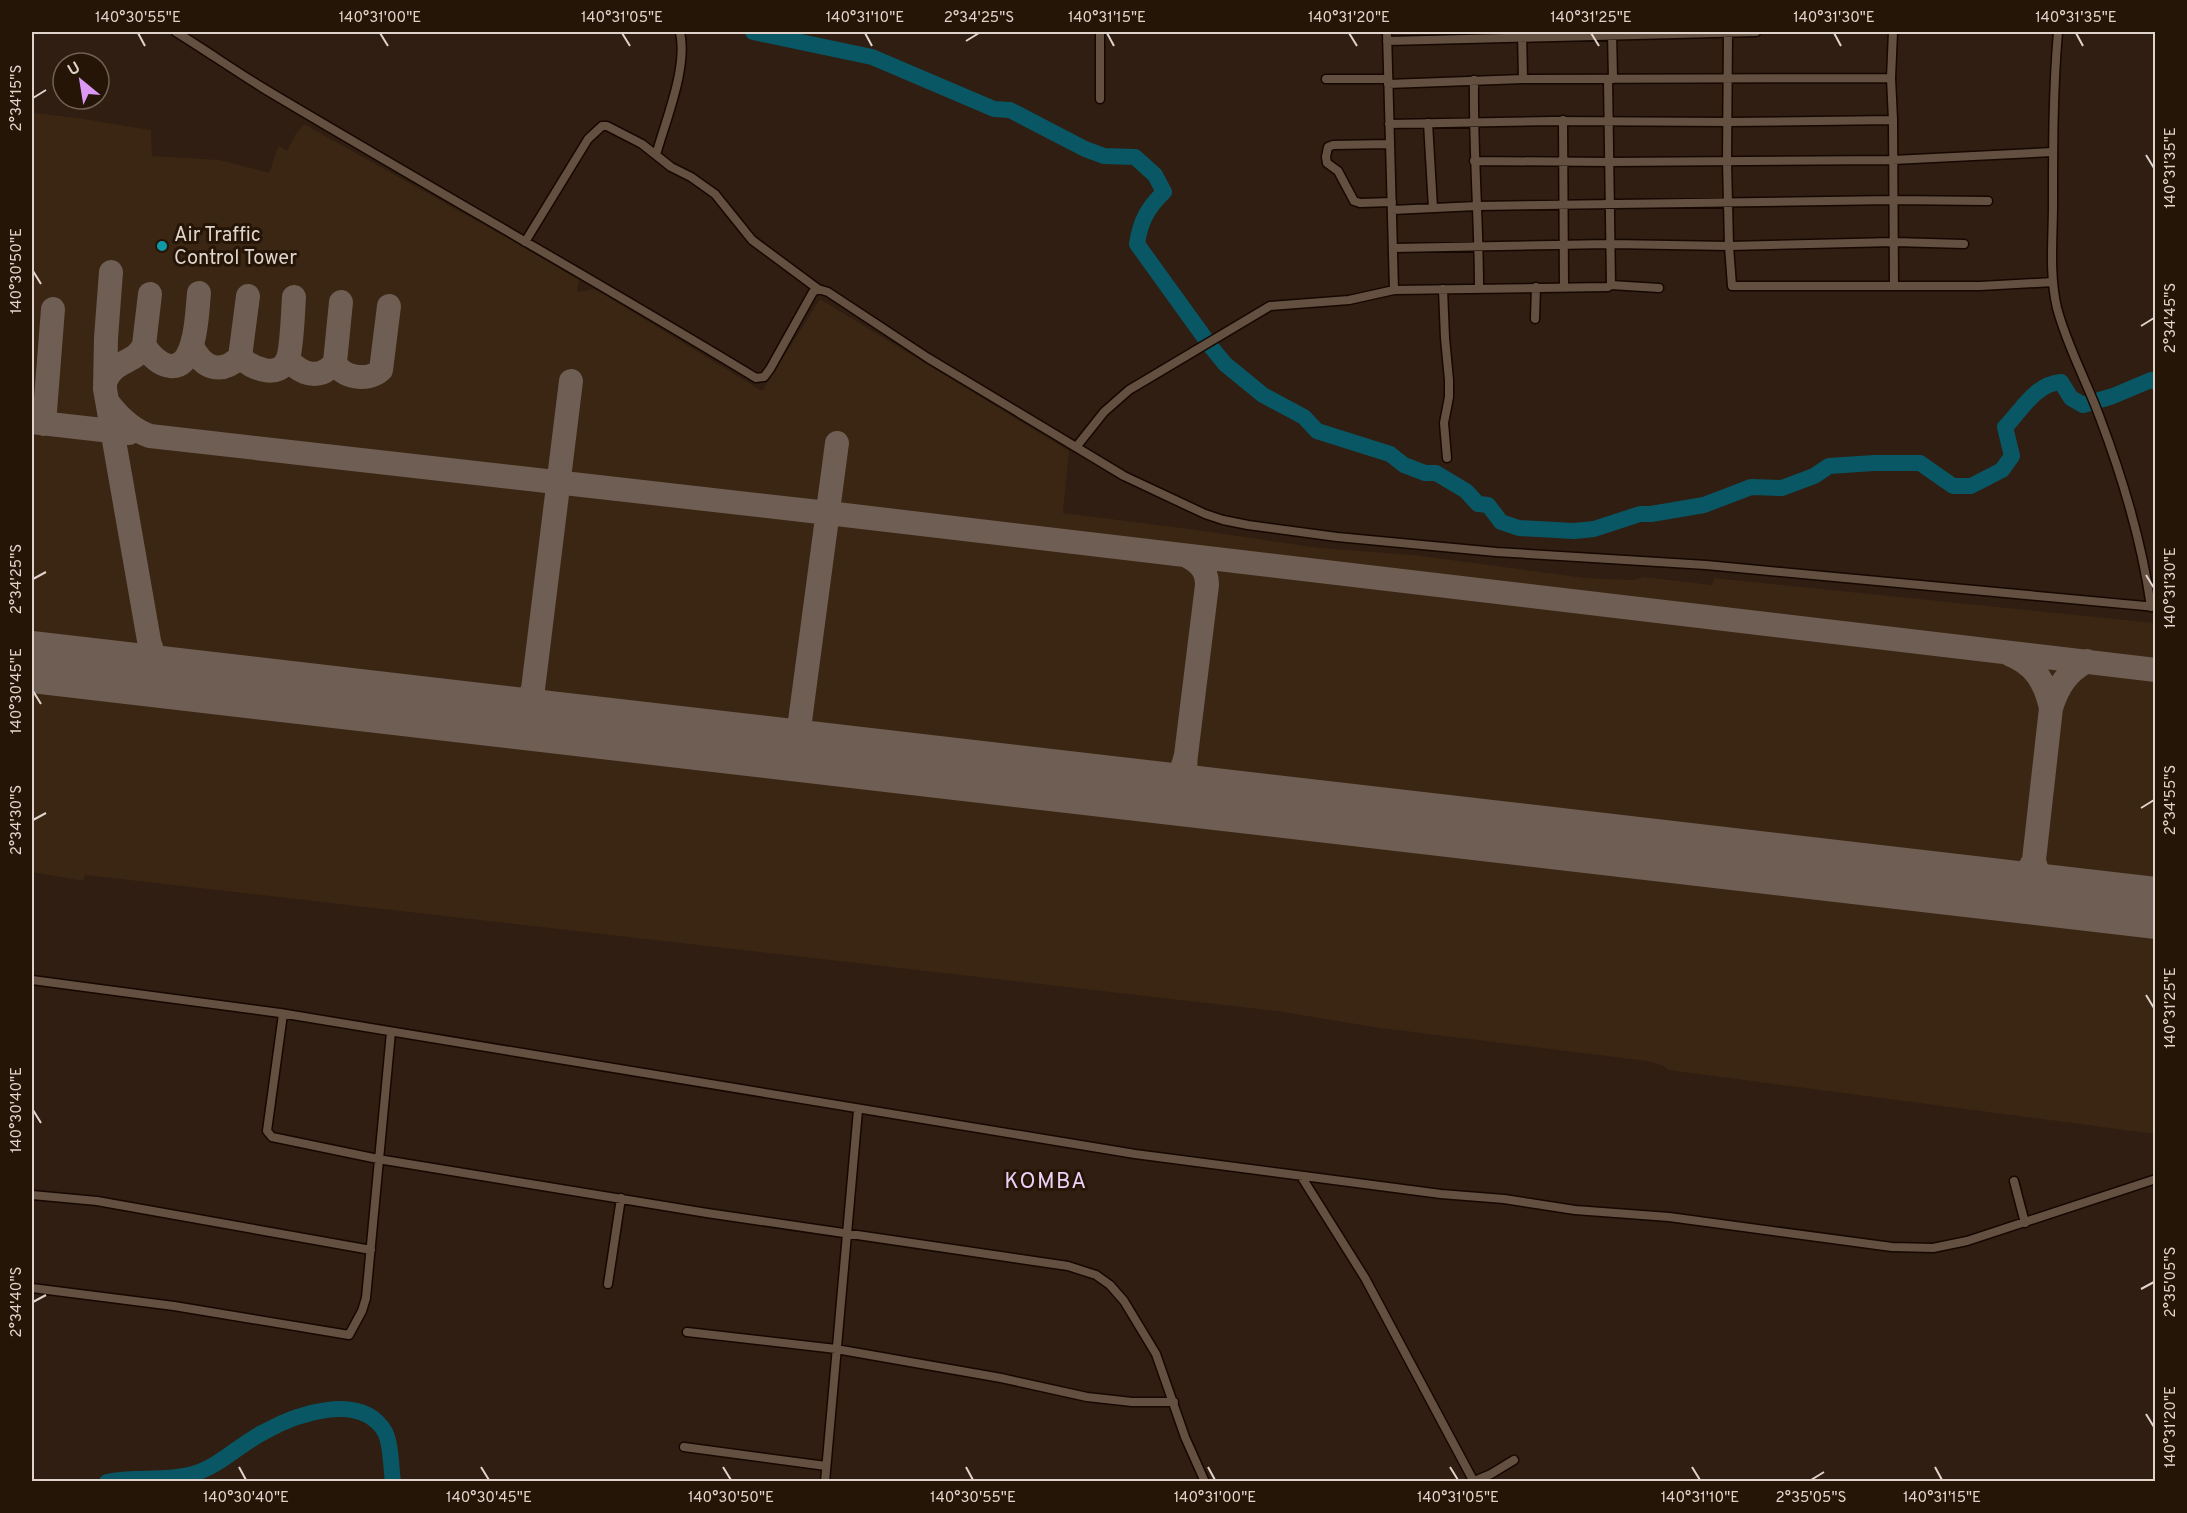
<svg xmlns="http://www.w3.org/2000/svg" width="2187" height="1513" font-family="Overpass,sans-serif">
<rect width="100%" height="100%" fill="#2f1e11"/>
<path fill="#3b2513" d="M32,106l3,1 -1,6 44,5 73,12 1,26 68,4 49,13 10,-28 8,6 8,-16 9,-11 207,116 68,40 -2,12 18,-3 167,102 58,-92 249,152 -6,62 127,16 130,19 94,7 171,23 49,2 10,-3 68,8 2,-7 441,45v511l-487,-64 -4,-4 -17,-5 -267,-33 -103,-17 -1192,-136 -2,6 -51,-9z"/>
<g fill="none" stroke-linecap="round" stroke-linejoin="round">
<path stroke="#095765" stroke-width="16" d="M753,32l119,25 122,52 16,1 75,39 19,7 31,1 20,18 9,17c-16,15 -24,30 -27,52l75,104 13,16 38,31 41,22 13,14 73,23 14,11 21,8h11l30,18 12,13 10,1 13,17 18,6 55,3 20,-2 46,-15h11l53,-9 47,-18 31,1 32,-12 15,-10 45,-3h46l33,23h18l31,-16 10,-14 -7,-29c17,-17 30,-43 56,-45l10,16 12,7 30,-9 38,-16 5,2
M107,1482c28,-6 58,0 86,-8 27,-8 47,-30 71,-42 32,-18 97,-41 121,0 6,11 6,36 8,50"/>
<path stroke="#6e5e53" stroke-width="24" d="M111,272l-5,66 -1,51 46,263c7,21 20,25 40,29
M144,345c6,10 14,19 26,21 27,3 27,-56 29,-73
M192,346c11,23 29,29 48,11l8,-61
M240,357c12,12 40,23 48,1 4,-11 5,-47 6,-61
M288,359c13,16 33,22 47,3l6,-60
M335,362c6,16 33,20 46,8l8,-64
M105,382c10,-24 30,-17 39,-37l6,-51
M109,404c11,14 23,26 41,32l678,77 1328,157
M32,422l97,11
M44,424l9,-115
M2009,654c26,10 36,28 42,54l-17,152
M109,671c24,0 31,-2 42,-24
M2051,708c7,-22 16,-36 36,-47
M493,716c20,-1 32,-7 40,-27
M559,723c-15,-9 -25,-16 -26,-34l38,-308
M796,751l41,-308
M1186,755l21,-170c0,-15 -7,-22 -20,-29
M1117,788c35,1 60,9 69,-33 -4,33 10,37 38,45
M1996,889c18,-1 30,-13 38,-29 4,18 13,29 28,37"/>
<path stroke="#6e5e53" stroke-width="62" d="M32,662l2124,246"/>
<defs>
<path id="minor" d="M176,32c29,18 58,38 87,56 164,98 330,191 493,290l8,-1 6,-8 43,-77 5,-3
M1387,32l7,258
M1522,32l1,47
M1612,32l1,47
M1728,32l-1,129 2,85 3,40h248l73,-4
M1893,32l-2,46 2,42 1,166
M2058,32c-5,57 -5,115 -5,172 0,34 -4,70 4,104 10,38 30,74 43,110 23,61 42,124 51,189
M1387,41l369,-9
M1326,79h62
M1608,79l3,206
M1474,80c-1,70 5,139 5,209
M1388,84l135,-5 368,-1
M1100,99v-67
M1563,120l1,167
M1428,123l5,85
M1389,124l163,-3 177,1 164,-2
M1390,144l-57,1 -5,2 -2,10 1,6 11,8 16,30 6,2 32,-1
M656,155c10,-36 32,-88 24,-123
M1474,161l136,1 283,-2 160,-8
M1392,210l85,-4 416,-6 95,1
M525,242l63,-103 14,-13h5l35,18 29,23 20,10 24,17 37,46 66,49 10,3 100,66 196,118 81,38 18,6 25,5 89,12 159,15 210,13 450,42
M1394,248l217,-4 118,2 165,-4 70,2
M1443,289l2,49 4,42v17l-5,26 3,35
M1535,319l1,-32
M1077,446l27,-34 25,-22 141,-84 79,-6 45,-10 214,-3 3,-2 48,3
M32,980l248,33 855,141 306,40 63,5 71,11 94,7 223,30 41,1 34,-7 189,-62
M283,1014l-16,117 5,6 106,22 329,54 361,53 28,9 14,10 14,16 32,53 29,83 20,45
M1301,1176l64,102 109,204
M2014,1181l11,42
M32,1195l65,6 274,49
M608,1284l13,-86
M32,1288l142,18 175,29 13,-24 4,-13 25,-266
M687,1332l149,17 165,29 86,19 45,5h42
M684,1447l142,19
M825,1482l33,-372
M1472,1482l19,-8 23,-14"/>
</defs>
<use href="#minor" stroke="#160700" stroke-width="11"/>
<use href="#minor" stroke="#635041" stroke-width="8"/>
</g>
<path fill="none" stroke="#dfd3cb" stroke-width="2" d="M138,33l7,13M380,33l8,13M622,33l8,13M865,33l7,13M1107,33l7,13M1349,33l8,13M1591,33l8,13M1834,33l7,13M2076,33l7,13M966,41l13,-8M33,98l13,-8M2146,155l8,13M33,271l8,13M2141,326l13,-8M2146,575l8,13M33,579l13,-7M33,691l8,13M2141,808l13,-8M33,820l13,-7M2146,995l8,13M33,1110l8,13M2141,1289l13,-7M33,1302l13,-7M2146,1414l8,13M239,1467l7,13M481,1467l8,13M723,1467l8,13M966,1467l7,13M1208,1467l7,13M1450,1467l8,13M1692,1467l8,13M1935,1467l7,13M1811,1480l13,-8"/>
<circle fill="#0f9aa8" stroke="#251507" stroke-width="2" cx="162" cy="246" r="6"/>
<g text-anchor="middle" stroke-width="6" stroke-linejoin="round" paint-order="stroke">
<g font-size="20" fill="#dfd3cb" stroke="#251507" text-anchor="start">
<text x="174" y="241">Air Traffic<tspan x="174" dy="23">Control Tower</tspan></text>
</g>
<g font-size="22" letter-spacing="1.5" fill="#ecd0f7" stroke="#251507">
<text x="1046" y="1188">KOMBA</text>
</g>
</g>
<rect width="2187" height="1513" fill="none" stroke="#251507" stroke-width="66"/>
<g transform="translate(81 81) rotate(330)"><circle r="28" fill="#251507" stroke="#6f6155" stroke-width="1.5"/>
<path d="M0-4.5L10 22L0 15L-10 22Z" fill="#db99f5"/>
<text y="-9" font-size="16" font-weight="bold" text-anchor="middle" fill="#dfd3cb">U</text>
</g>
<rect x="33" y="33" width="2121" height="1447" fill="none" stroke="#dfd3cb" stroke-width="2"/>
<g font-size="15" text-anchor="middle" fill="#dfd3cb">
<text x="138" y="22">140°30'55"E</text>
<text x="380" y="22">140°31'00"E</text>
<text x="622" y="22">140°31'05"E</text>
<text x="865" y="22">140°31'10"E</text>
<text x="979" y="22">2°34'25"S</text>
<text x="1107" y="22">140°31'15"E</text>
<text x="1349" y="22">140°31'20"E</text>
<text x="1591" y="22">140°31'25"E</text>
<text x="1834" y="22">140°31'30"E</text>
<text x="2076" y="22">140°31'35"E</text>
<text transform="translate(16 98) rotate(-90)" y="5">2°34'15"S</text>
<text transform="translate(2170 168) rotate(-90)" y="5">140°31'35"E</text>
<text transform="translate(16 271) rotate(-90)" y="5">140°30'50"E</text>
<text transform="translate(2170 318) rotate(-90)" y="5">2°34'45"S</text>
<text transform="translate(16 579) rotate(-90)" y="5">2°34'25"S</text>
<text transform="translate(2170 588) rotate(-90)" y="5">140°31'30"E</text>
<text transform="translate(16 691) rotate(-90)" y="5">140°30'45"E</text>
<text transform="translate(2170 800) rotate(-90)" y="5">2°34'55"S</text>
<text transform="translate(16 820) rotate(-90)" y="5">2°34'30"S</text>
<text transform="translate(2170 1008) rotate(-90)" y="5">140°31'25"E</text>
<text transform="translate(16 1110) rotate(-90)" y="5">140°30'40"E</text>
<text transform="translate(2170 1282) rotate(-90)" y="5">2°35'05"S</text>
<text transform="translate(16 1302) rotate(-90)" y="5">2°34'40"S</text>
<text transform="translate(2170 1427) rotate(-90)" y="5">140°31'20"E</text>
<text x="246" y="1502">140°30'40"E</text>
<text x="489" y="1502">140°30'45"E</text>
<text x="731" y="1502">140°30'50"E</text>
<text x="973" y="1502">140°30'55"E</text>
<text x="1215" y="1502">140°31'00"E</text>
<text x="1458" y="1502">140°31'05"E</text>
<text x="1700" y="1502">140°31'10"E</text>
<text x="1811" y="1502">2°35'05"S</text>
<text x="1942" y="1502">140°31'15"E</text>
</g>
</svg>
